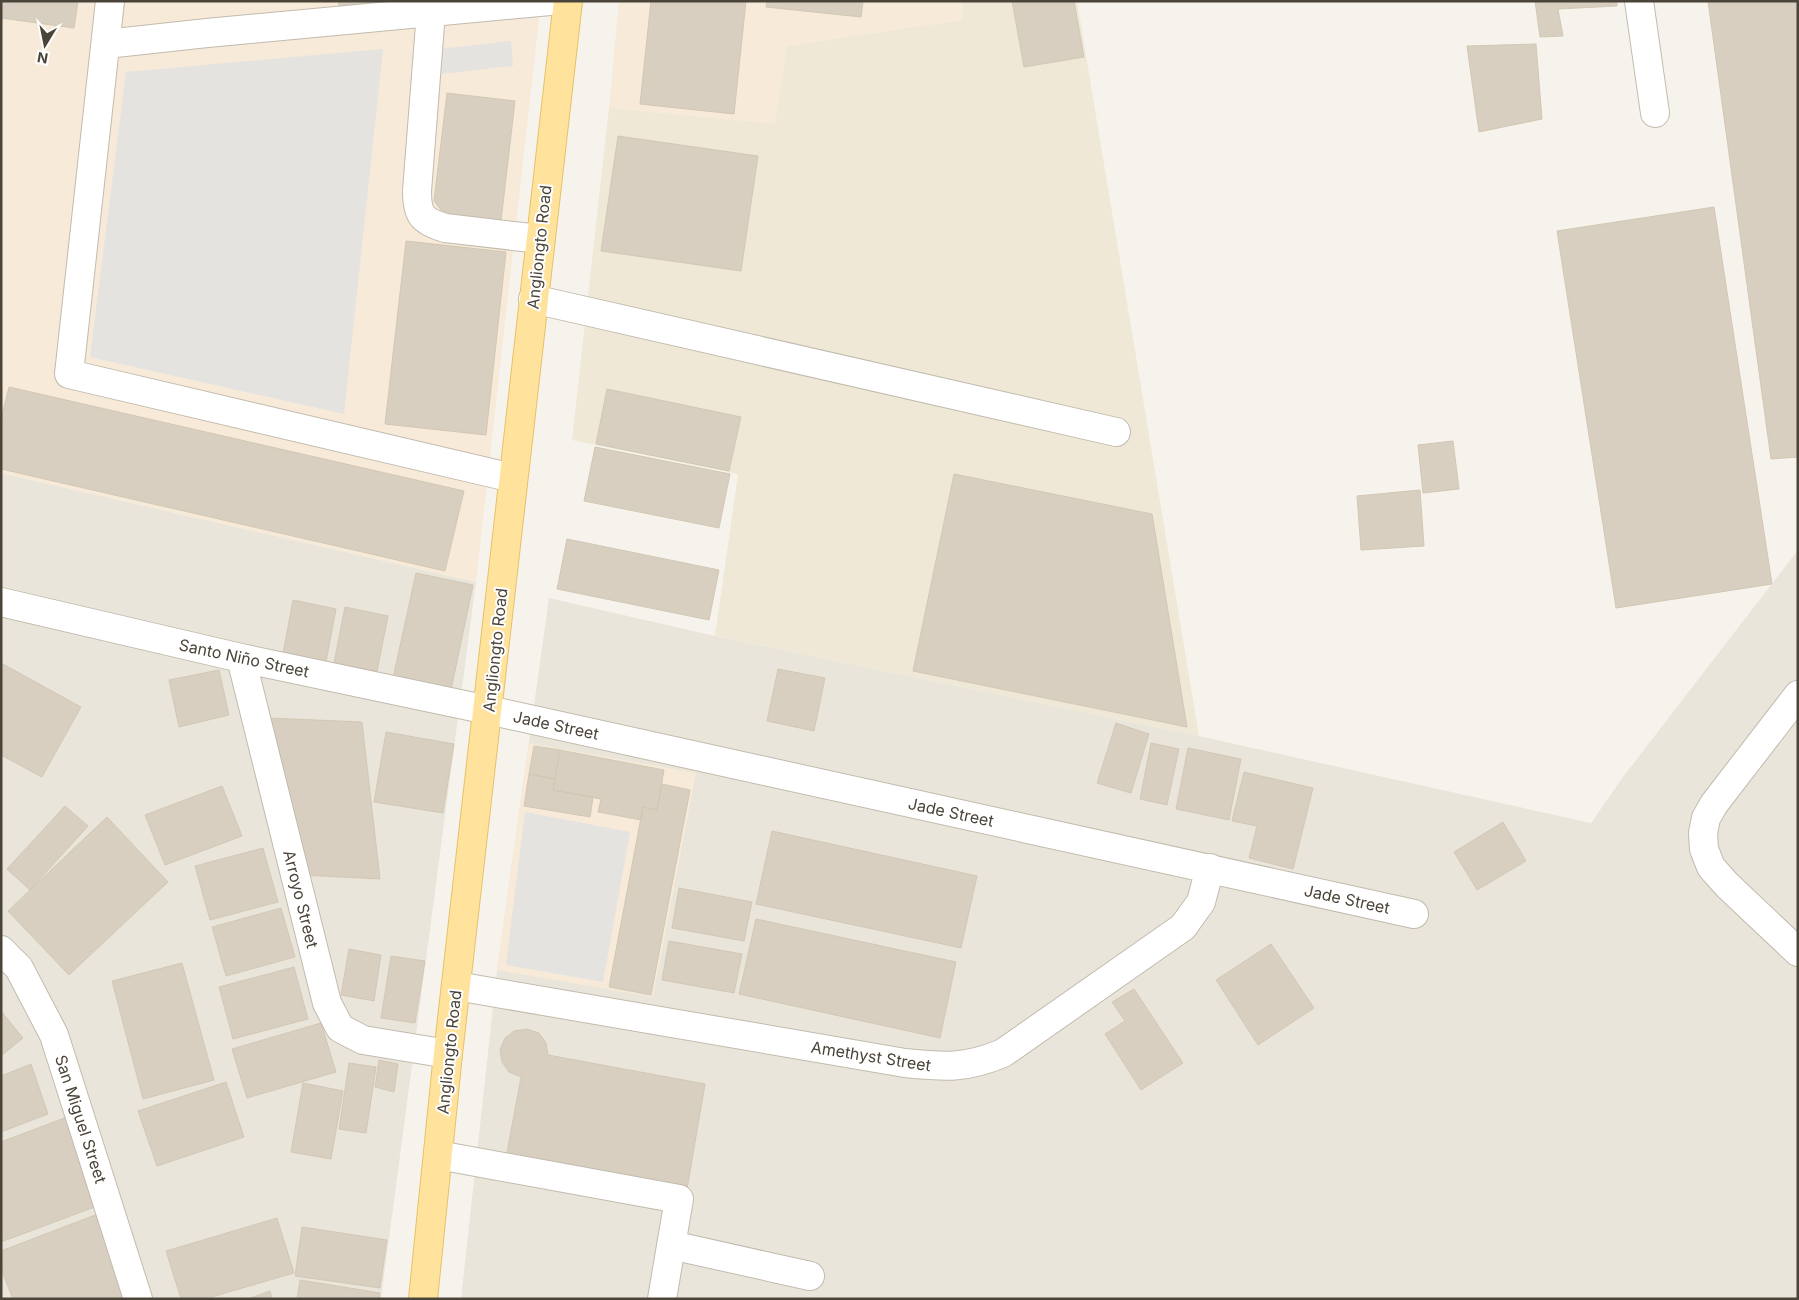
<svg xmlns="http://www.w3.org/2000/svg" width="1799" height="1300" font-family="Inter,sans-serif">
<rect width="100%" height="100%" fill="#f6f3ec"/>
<path fill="#eae5da" d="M1,473l475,109 -95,717h-380z
M1798,550v749h-1337l36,-329 52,-372 166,38 484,100 392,87 32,-46z"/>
<path fill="#f7ead8" d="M1,1h540l-65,581 -475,-109z
M619,1h344l-1,19 -174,26 -13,79 -166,-17z
M529,743l167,30 -43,224 -156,-27z"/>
<path fill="#efe8d6" d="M963,1h114l122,735 -484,-100 23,-162 -166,-34 37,-332 166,16 12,-78 175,-26z"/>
<path fill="#e5e3e0" d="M511,41l2,25 -71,8 -2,-25z
M383,49l-39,365 -254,-57 36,-285z
M525,812l105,20 -27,150 -97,-17z"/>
<path fill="#d8cfc1" stroke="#d3c7b4" d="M1,1h77l-4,27 -73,-10z
M339,1h78l-78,8z
M651,1h95l-12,113 -94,-10z
M767,1h96l-2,16 -95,-10z
M1012,1h62l10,56 -60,10z
M1535,1h82v5l-59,3 5,27 -23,1z
M1708,1h90v456l-27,2z
M1536,44l6,75 -63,13 -12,-86z
M447,93l68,8 -14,120 -57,-7 -10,-13z
M618,136l140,20 -17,115 -140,-20z
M1714,207l58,377 -156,24 -59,-377z
M406,241l100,11 -20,183 -101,-11z
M9,387l455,104 -19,80 -444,-102v-50z
M607,389l134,28 -12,54 -133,-27z
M1453,441l6,48 -36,4 -5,-48z
M595,447l135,27 -11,54 -135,-27z
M954,474l198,40 35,213 -274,-56z
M1420,490l4,56 -63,4 -4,-54z
M567,539l152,31 -10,50 -152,-31z
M416,573l57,12 -22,105 -58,-12z
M293,600l43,9 -10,53 -43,-8z
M345,607l43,9 -11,55 -43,-8z
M1,663l80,44 -39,70 -41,-22z
M778,669l47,9 -11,53 -47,-10z
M219,670l10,45 -50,12 -10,-47z
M268,718l94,4 18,157 -80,-4z
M1116,723l33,11 -18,59 -34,-10z
M386,732l68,12 -11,69 -69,-11z
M1151,743l28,6 -12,56 -27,-6z
M534,746l26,4 -5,29 -26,-5z
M1188,748l53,11 -12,61 -53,-11z
M560,750l104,20 -7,40 -14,-3 -2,13 -21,-4 -22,-4 3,-13 -48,-9z
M1244,772l69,16 -20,81 -44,-11 8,-32 -25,-5z
M529,774l26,5 -2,11 40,7 -3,20 -66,-11z
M662,784l28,6 -39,205 -42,-8 34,-180 14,3z
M222,786l20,50 -77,29 -20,-50z
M65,806l23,20 -58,64 -23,-21z
M107,817l61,65 -99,93 -61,-64z
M1503,822l23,39 -49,29 -23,-38z
M772,831l205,45 -16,72 -205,-44z
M263,848l15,54 -68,18 -15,-54z
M679,888l73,14 -8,39 -72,-13z
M281,908l14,49 -69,19 -14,-49z
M756,919l200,43 -16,76 -201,-44z
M669,941l73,13 -8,39 -72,-13z
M1271,944l43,64 -56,37 -42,-65z
M349,949l32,6 -7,46 -33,-6z
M391,956l34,5 -10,62 -34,-5z
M182,963l32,117 -71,19 -31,-118z
M294,967l14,52 -75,20 -14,-52z
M1134,989l49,74 -42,27 -36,-56 20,-13 -13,-19z
M1,1011l22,27 -22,18z
M321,1023l15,49 -89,26 -15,-49z
M527,1029l12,4 7,10 2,12 157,29 -18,105 -181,-31 15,-81 -12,-5 -7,-10 -2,-12 5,-12 9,-7z
M379,1060l19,4 -4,28 -19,-5z
M349,1063l27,4 -10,66 -27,-4z
M31,1064l17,50 -47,18v-56z
M226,1082l18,55 -87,29 -19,-55z
M303,1083l40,8 -12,68 -40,-7z
M67,1117l33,88 -99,37v-100z
M103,1212l32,81 -16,6h-106l-12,-30v-18z
M277,1218l17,55 -89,26h-24l-15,-48z
M302,1227l85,13 -7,48 -85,-12z
M300,1280l80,13 -1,6h-82z
M270,1291l2,8h-24z"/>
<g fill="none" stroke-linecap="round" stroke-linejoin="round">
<defs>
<path id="minor" d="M110,1l-41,373 444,104
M1639,1l16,112
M431,12l-14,179c0,24 5,30 28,37l95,11
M106,44l101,-11 343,-32
M533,299l583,133
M1,602l240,56 247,52 926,204
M241,658l86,345 13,25 23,12 85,14
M1798,695l-84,109 -8,14 -3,15 1,16 7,18 16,18 71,67
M1,950l18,18 35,67 84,264
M456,986l449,77c40,4 60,6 98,-10l180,-126 18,-25 9,-34
M438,1155l241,44 -17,100
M671,1245l139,31"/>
<path id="major" d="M423,1299l25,-245 120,-1053"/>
</defs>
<use href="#minor" stroke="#c2bbae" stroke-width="30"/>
<use href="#major" stroke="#e6c16a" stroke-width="30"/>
<use href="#minor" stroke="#fff" stroke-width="28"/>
<use href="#major" stroke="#ffe39c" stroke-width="28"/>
</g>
<g text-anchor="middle" stroke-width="4" stroke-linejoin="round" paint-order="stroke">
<g font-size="16" fill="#4b4439" stroke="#fff">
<text transform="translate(539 247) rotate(-84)" y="6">Angliongto Road</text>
<text transform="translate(495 650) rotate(-84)" y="6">Angliongto Road</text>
<text transform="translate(244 658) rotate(12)" y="6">Santo Niño Street</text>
<text transform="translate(556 725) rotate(12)" y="6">Jade Street</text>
<text transform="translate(951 812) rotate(12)" y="6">Jade Street</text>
<text transform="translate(301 899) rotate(76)" y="6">Arroyo Street</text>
<text transform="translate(1347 899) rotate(12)" y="6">Jade Street</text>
<text transform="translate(449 1052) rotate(-84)" y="6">Angliongto Road</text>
<text transform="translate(871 1056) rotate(9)" y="6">Amethyst Street</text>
<text transform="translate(81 1119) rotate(72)" y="6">San Miguel Street</text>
</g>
</g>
<rect width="1799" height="1300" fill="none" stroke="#4b4439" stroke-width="5"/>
<g transform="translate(45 45) rotate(190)" stroke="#ffffff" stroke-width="4" paint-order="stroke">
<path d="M0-4L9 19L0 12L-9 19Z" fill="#4b4439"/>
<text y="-8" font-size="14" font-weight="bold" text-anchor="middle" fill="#4b4439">N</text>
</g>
</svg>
